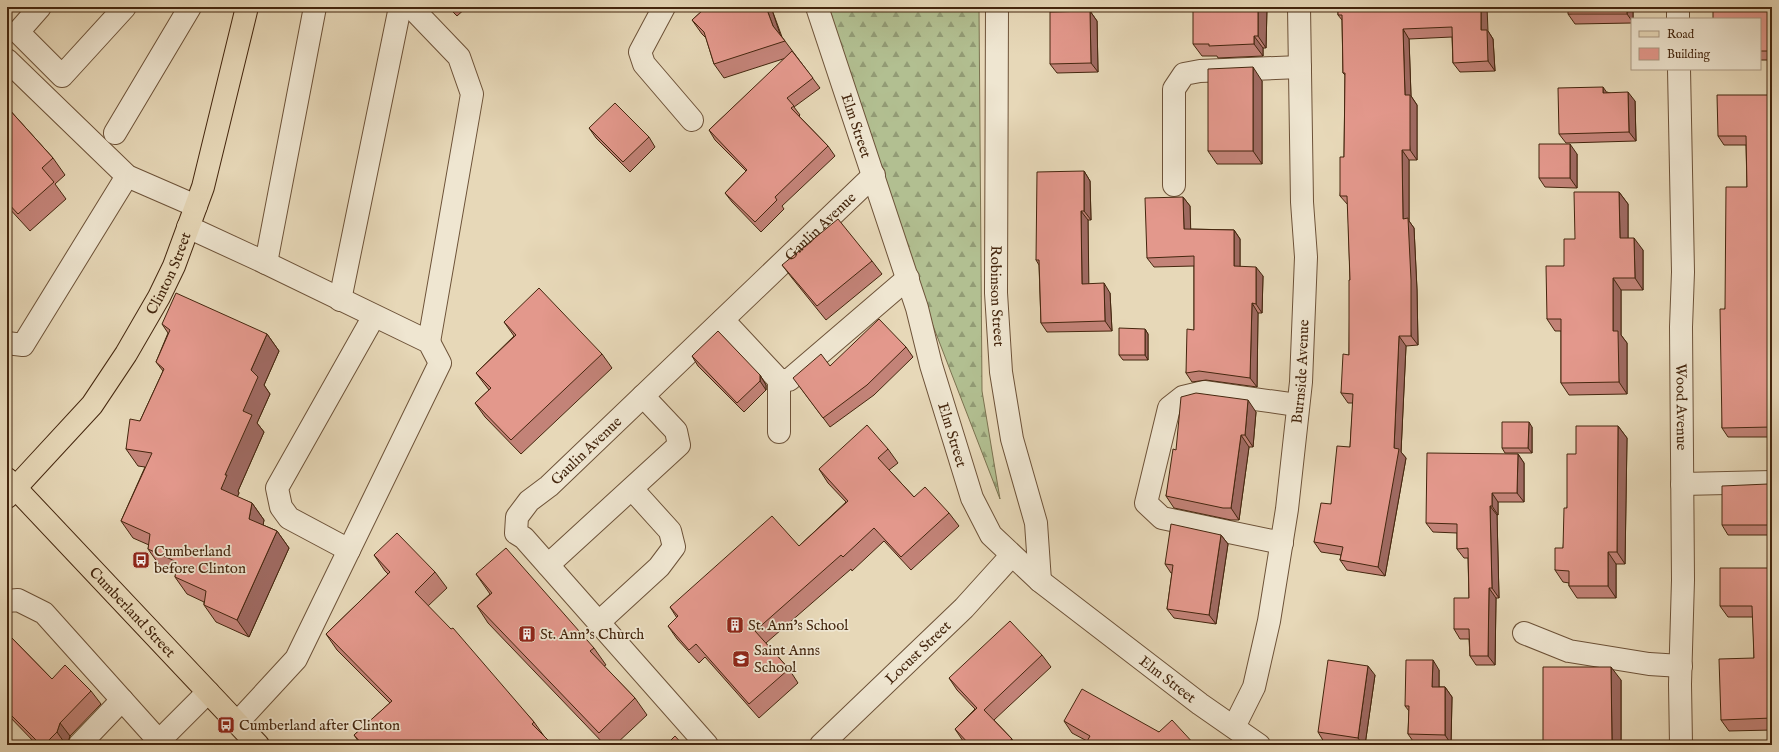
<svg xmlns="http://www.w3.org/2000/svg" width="1779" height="752" font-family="'IM FELL English',serif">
<defs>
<pattern id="forest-firs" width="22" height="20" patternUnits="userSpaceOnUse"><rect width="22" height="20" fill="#b2bf91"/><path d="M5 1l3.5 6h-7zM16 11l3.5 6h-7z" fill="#929b75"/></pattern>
</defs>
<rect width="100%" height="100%" fill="#e7d8b8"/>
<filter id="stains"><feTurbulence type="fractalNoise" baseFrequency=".005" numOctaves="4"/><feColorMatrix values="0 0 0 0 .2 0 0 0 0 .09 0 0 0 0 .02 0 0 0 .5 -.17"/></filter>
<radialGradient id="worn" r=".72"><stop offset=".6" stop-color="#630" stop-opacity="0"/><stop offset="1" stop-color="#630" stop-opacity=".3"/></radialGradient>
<path fill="url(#forest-firs)" stroke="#7b7250" d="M822,7h157l3,384 18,108 -99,-256z"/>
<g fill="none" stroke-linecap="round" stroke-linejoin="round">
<defs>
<g id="minor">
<path d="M40,7l-22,25 44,44 63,-69"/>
<path d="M411,7l48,50 13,37 -43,248"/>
<path d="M664,7l-24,45 4,12 48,56"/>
<path id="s1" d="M817,7l100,301 14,57 41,133 19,37 49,46 160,123 59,41"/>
<path id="s2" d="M997,7l-1,286 5,79 11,67 24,84 4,58"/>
<path d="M1678,7v12"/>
<path d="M7,60l120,116 69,30"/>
<path id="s3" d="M1679,69l4,203 -2,55 2,253 -3,104 1,61"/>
<path d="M115,133l75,-126"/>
<path d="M1174,185v-96l10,-15 16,-3 100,-4"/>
<path d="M188,227l78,36 163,79 11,21 -144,296 -59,64"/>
<path d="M266,263l49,-256"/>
<path d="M340,300l60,-293"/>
<path d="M723,320l56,60h10l119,-102"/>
<path d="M7,343l16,2 104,-169"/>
<path d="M779,380v52"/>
<path d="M1682,484l90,-2"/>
<path d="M1282,543l-120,-25 -16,-15 23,-95 14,-11 21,-5 93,13"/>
<path d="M349,550l-60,-32 -8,-11 -4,-19 97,-172"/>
<path d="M548,565l131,-120 -3,-14 -33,-35"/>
<path d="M7,601l11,-1 26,13 115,128"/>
<path d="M599,622l60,-55 15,-20 -4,-16 -38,-42"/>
<path d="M1524,633l45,18 80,13 32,2"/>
<path id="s4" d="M1234,727l20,-40 15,-66 18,-112 14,-127 5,-125 -4,-55 -3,-195"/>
<path d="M79,745l43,-45"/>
<path d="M155,745l53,-53"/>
<path id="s5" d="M707,745l-183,-207 -8,-5 1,-16 12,-16 20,-15 325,-311"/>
<path id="s6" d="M821,745l143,-137 47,-52"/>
</g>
<g id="major">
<path id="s7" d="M7,479l251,266"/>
<path id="s8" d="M7,497l85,-92 34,-51 33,-57 15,-31 29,-79 44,-180"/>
</g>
</defs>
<use href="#minor" stroke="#6d5238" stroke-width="24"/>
<use href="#major" stroke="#44260e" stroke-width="24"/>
<use href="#minor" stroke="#efe6d1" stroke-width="22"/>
<use href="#major" stroke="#e7d8b8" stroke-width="22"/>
</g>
<path fill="#c38378" stroke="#44260e" d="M448,7h19l-10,9z
M696,7h75l11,30 38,51 -26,19 6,8 -1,1 29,30 7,10 -53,50 2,3 -23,23 -29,-30 -7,-9 21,-22 -31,-31 -6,-10 77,-72 -62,20 -10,-14 -8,-26 -4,-4 -10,-14 9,-8z
M1267,7l-1,41h-3v8l-45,2 -1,-2h-15l-9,-12z
M1338,7l150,24 5,8 2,32 -35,1 -7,-9 -1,-26 -43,2 2,57 6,9v55h-8v61l5,7 3,62 1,55 -12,1 -5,106 5,6 -21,118 -38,-6 -7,-10 1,-5 -20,-3 -7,-10 17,-38 19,-57 3,-44h-5l-7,-10 8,-38 1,-75 -2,-75 -8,-9 4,-39 1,-82 -2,-2 -1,-53 -4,-5z
M1633,7v12h-1v4l-57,1 -7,-10z
M1772,7v53h-12v-41z
M1090,11l7,10 1,51 -41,1 -7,-9z
M1262,81v83h-45l-9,-13z
M1607,92l28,9 1,40 -70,2 -7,-9z
M1772,95v342h-44l-6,-9 3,-119 22,-122 -1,-42h-22l-6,-9z
M7,107l46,51 12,17 -10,9 11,15 -36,32 -23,-25z
M589,128l60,9 6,10 -25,25 -34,-34z
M1577,154v34l-32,-1 -6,-9z
M1084,171l6,10 1,39h-3v64l22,9 2,38 -65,1 -6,-9 -2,-58 -3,-5z
M1619,192l9,12v34l15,12v40h-22v45l6,8v51l-58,1 -8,-12v-52h-6l-8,-12 17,-53 11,-27z
M1183,197l7,9v23l44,1 6,9v28l23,9 -1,37h-4l-1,74 -51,-7 -14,2 -6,-9 8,-43v-64l-40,1 -7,-9z
M872,261l10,13 -56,46 -34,-42 -10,-13z
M504,322l98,32 10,14 -91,86 -36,-37 -10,-14 14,-13 -3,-4 -10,-13 38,-37z
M162,324l105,10 12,17 -15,34 6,9 -13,29 7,9 -26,59 1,2 -2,4 15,6 12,17 -1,5 14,6 12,17 -40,89 -33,-15 -12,-17v-3l-17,-8 -12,-17 1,-4 -16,-7 -12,-17 1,-4 -16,-7 -12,-17 24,-54 -7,-1 -12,-17 14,-28 23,-50 -7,-9 12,-29z
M1145,329l3,5v26h-25l-4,-5z
M906,347l7,10 -39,38 -44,32 -30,-40 30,-21z
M692,356l68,19 6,10v5l-22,22 -46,-46z
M1256,412l-3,35h-4l-10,73h-8l-57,-12 -8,-12 10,-46z
M1618,426l9,12 -2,126h-9v34h-39l-8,-12v-3l-6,-1 -8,-12 8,-22 4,-40 9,-54z
M1532,427v26h-27l-3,-5z
M888,449l10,14 -9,7 25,27 35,16 10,13 -48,44 -27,-29 -32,30 -1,-2 -85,74 23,26 9,14 -39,35 -54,-61 -6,6 -22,-24 -9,-13 9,-8 -7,-11 129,-61 47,-44 -18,-19 -9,-14z
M1518,454l6,9v39h-26v13h-1l2,83h-3l-1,67h-19l-6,-9 -1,-17h-9l-6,-10 15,-31 -1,-40h-4l-7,-9v-16l-24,-1 -7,-9z
M1772,490v45h-44l-6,-10z
M1221,535l7,9 -12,80 -42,-6 -7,-9 5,-36h-1l-6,-9z
M374,555l61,17 12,16 -19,18 106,116 10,14 9,9h-192l-7,-10 36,-32 -53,-53 -11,-16 62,-60 -3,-3z
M1772,568v162l-43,1 -8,-11 33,-62 -1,-41h-25l-8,-11z
M476,574l118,74 12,17 -2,1 31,32 12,17 -32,30h-10l-117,-122 -11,-17 13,-12z
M7,633l45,46 39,12 10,13 -31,32 -3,9h-30l-30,-31z
M1042,655l9,12 -57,53 18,19 4,6h-49l-4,-4 -8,-12 20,-20 -18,-19 -8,-12z
M1439,670v17h6l7,10 -1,47h-36l-7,-10 1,-23 -4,-5z
M1375,675l-10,70h-19l-22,-3 -6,-10z
M1621,680v65h-76l-2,-3z
M1064,721l95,11 -72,9 -15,-8z"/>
<path fill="#9f6a62" stroke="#44260e" d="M766,7h5l11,33 -9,-14z
M1258,7h9l-1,41 -8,-12z
M1481,7h6l1,24 5,8 2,32 -7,-10 -7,-31z
M1627,7h6v12h-1v2l-5,-7z
M1090,11l7,10 1,51 -7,-9z
M1403,29l6,10 2,57 6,9v55l-7,-10 -5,-55z
M1254,36l9,12v8l-9,-12z
M1253,67l9,14v83l-9,-13z
M1603,87l7,10 -7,-4z
M1628,92l7,9 1,40 -7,-9z
M1570,144l7,10v34l-7,-10z
M1402,150l7,10v61l5,7 3,62 1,55 -7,-9 -8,-117z
M1084,171l6,10 1,39 -7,-9z
M1619,192l9,12v46l-8,-12z
M1183,197l7,9 1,32 -7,-9z
M1081,211l7,9 1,73 -7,-9z
M1234,230l6,9v37l-6,-10z
M1634,238l9,12v40l-8,-12z
M1256,267l7,9 -1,37 -6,-9z
M1613,278l8,12v45l6,8v51l-8,-12 -6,-51z
M1104,283l6,10 2,38 -7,-10z
M1252,303l6,10 -1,74 -7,-9z
M1145,329l3,5v26l-3,-5z
M267,334l12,17 -15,34 6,9 -13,29 7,9 -26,59 1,2 -6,14 -12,-18 22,-78 8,-41z
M1399,336l7,10 -5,106 5,6 -21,118 -7,-9 16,-119z
M760,375l6,10v5l-6,-9z
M1248,400l8,12 -3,35 -8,-12z
M1529,422l3,5v26l-4,-5z
M1618,426l9,12 -2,126 -8,-12z
M1241,435l8,12 -10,73 -8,-12z
M1518,454l6,9v39l-7,-9z
M1768,484l4,6v14l-4,-5z
M1492,493l6,9v13l-6,-9z
M252,503l12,17 -3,16 -12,-17z
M1490,506l7,9 2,83 -7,-10z
M277,531l12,17 -40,89 -12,-17z
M1221,535l7,9 -12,80 -7,-9z
M1608,552l8,12v34l-8,-12z
M1489,588l7,10 -1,67 -7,-9z
M1433,660l6,10v27l-7,-10z
M1368,666l7,9 -10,70h-2l-5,-7z
M1611,667l10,13v65h-7l-2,-4z
M1445,687l7,10 -1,47 -6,-9z
M60,723l10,13 -3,9h-1l-9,-13z"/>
<path fill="#e3988c" stroke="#44260e" d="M700,7h66l7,19 12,15 -71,23 -10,-32 -12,-12 11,-10z
M1193,7h65v29h-4v8l-45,2v-2h-16z
M1338,7h143v23h6l1,31 -35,2 -1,-36 -49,2 2,66h5v55h-8l1,69 5,-1 3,62v56h-12l-5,112 5,1 -21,118 -38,-7 3,-13 -29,-5 7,-39 10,1 6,-58 13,1 3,-53 -12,-1 2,-39 6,1v-75h1l-3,-84h-7v-39h4l1,-84h-2l-1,-58h-4z
M1568,7h59v7h-59z
M1713,7h59v44h-12v-32h-47z
M1090,11l1,52 -41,1v-52z
M792,51l21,27 -26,20 7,8 -3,2 37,38 -53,51 2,3 -22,22 -30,-29 22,-23 -38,-40z
M1253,67v84h-45v-82z
M1603,87v6l25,-1 1,40 -70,2 -1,-46z
M1717,95h55v332l-50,1 -2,-119h5l1,-122h21l-1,-51h-28z
M615,103l34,34 -26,25 -34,-34z
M7,107l46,51 -11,10 12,14 -36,32 -11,-12z
M1539,144h31v34h-31z
M1084,171v40h-3l1,73 22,-1 1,38 -64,2 -2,-63h-3l1,-88z
M1574,192h45l1,46h14l1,40h-22v53h5l1,51 -58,1v-64h-14l-1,-53h18v-27h11z
M1183,197l1,32 50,1v36l22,1v37l-4,-1 -2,75 -51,-7 -13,2 1,-44 7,1v-74l-47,2 -2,-60z
M838,219l34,42 -55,45 -35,-41z
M539,288l63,66 -91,86 -36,-37 16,-15 -15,-15 40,-38 -12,-13z
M176,293l91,41 -16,36 7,7 -15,34 9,4 -27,60h2l-6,14 31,14 -3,16 28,12 -40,89 -33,-15 2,-14 -31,-14 2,-15 -29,-13 2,-15 -29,-13 31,-68 -26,-4 4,-30 10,2 24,-52 -8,-7 14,-32 -8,-6z
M879,319l27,28 -39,38 -44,33 -30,-40 28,-24 9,12z
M1119,328l26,1v26h-26z
M718,331l42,44v6l-23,22 -45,-47z
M1196,393l52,7 -3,35h-4l-10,73h-8l-57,-12 7,-47 3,1 5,-53z
M1502,422h27l-1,26h-26z
M867,425l21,24 -10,9 36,39 11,-10 24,26 -48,44 -27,-29 -31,29 -2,-2 -86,76 34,38 -40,35 -53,-60 -7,6 -21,-24 10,-10 -8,-9 102,-91 27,30 49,-45 -29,-32z
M1576,426h42l-1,126h-9v34h-39v-15l-14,-1v-22h8l1,-40h3v-54h9z
M1427,453l91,1 -1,39h-25v13h-2l2,82h-3l-1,68h-18l-1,-27h-15v-31h15l-1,-50 -11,1v-25l-31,-1z
M1768,484v15l4,-1v27h-50v-39z
M1171,524l50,11 -12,80 -42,-6 6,-44 -8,-1z
M397,533l38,39 -20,20 36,37 2,-1 81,94 -2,2 21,21h-190l-9,-10 38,-34 -66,-67 64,-62 -16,-17z
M506,548l88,100 -4,3 45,47 -36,35 -122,-127 15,-13 -16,-19z
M1720,568h52v150l-51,2 -2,-61 35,-1 -2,-52h-32z
M1010,621l32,34 -58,55 28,29 -5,4 2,2h-39l-15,-16 22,-21 -28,-30z
M7,633l45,46 13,-14 26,26 -31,32 -3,9 -13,13h-3l-34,-34z
M1328,660l40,6 -10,72 -40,-6z
M1406,660h27l-1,27h13v48l-37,-1 1,-28h-4z
M1543,667h68l1,74 -69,1z
M1082,689l77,43 13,-12 23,25h-110l5,-9 -26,-15z
M675,736l8,9h-17z"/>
<defs>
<symbol id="bus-square" viewBox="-11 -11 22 22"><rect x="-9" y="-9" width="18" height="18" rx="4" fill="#8f2418" stroke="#efe6d1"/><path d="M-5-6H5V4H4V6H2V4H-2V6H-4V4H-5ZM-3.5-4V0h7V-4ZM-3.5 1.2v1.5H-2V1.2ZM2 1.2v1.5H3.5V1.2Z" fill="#fff"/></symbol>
<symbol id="building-square" viewBox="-11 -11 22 22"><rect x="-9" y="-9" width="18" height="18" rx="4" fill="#8f2418" stroke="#efe6d1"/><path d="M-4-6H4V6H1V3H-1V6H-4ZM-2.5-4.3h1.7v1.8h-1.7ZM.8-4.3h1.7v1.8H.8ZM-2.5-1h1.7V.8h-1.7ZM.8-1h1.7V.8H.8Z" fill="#fff"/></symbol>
<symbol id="school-square" viewBox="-11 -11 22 22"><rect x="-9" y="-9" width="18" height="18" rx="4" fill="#8f2418" stroke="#efe6d1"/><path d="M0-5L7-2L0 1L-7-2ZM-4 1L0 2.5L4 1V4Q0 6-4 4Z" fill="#fff"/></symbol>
</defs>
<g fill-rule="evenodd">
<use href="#bus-square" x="131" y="550" width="20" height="20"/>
<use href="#building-square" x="725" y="615" width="20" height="20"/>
<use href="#building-square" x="517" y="624" width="20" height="20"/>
<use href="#school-square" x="731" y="649" width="20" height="20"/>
<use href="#bus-square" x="216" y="715" width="20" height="20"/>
</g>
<g text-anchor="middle" stroke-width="3.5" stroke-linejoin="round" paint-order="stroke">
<g font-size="15" fill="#44260e" stroke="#efe6d1">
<text dy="5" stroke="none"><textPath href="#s1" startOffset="125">Elm Street</textPath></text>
<text dy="5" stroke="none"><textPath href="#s5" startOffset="722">Gaulin Avenue</textPath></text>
<text dy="5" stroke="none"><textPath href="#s8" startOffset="278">Clinton Street</textPath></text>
<text dy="5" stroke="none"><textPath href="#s2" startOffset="289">Robinson Street</textPath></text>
<text dy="5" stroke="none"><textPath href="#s4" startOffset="364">Burnside Avenue</textPath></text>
<text dy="5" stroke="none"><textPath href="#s3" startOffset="338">Wood Avenue</textPath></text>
<text dy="5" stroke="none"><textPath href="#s1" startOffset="449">Elm Street</textPath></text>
<text dy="5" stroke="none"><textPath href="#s5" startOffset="398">Gaulin Avenue</textPath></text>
<text dy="5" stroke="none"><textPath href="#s7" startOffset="183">Cumberland Street</textPath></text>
<text dy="5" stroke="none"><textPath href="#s6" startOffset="134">Locust Street</textPath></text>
<text dy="5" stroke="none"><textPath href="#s1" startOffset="785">Elm Street</textPath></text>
</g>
<g font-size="15" fill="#44260e" stroke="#efe6d1" text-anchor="start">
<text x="154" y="556">Cumberland<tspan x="154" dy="17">before Clinton</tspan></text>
<text x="748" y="630">St. Ann's School</text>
<text x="540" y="639">St. Ann's Church</text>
<text x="754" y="655">Saint Anns<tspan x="754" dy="17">School</tspan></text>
<text x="239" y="730">Cumberland after Clinton</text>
</g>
</g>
<rect width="1779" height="752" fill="none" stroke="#e7d8b8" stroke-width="24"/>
<rect x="8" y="8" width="1763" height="736" fill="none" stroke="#44260e" stroke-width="2"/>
<rect x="12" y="12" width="1755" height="728" fill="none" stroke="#44260e"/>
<rect x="1631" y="18" width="130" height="52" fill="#efe6d1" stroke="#ab9983"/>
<rect x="1639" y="31" width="20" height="6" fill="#e7d8b8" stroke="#ab9983"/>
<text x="1667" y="38" font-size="12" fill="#44260e">Road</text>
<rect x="1639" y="48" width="20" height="12" fill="#e3988c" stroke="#ab9983"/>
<text x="1667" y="58" font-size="12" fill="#44260e">Building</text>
<rect width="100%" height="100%" filter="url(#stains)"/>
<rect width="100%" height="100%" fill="url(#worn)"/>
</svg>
